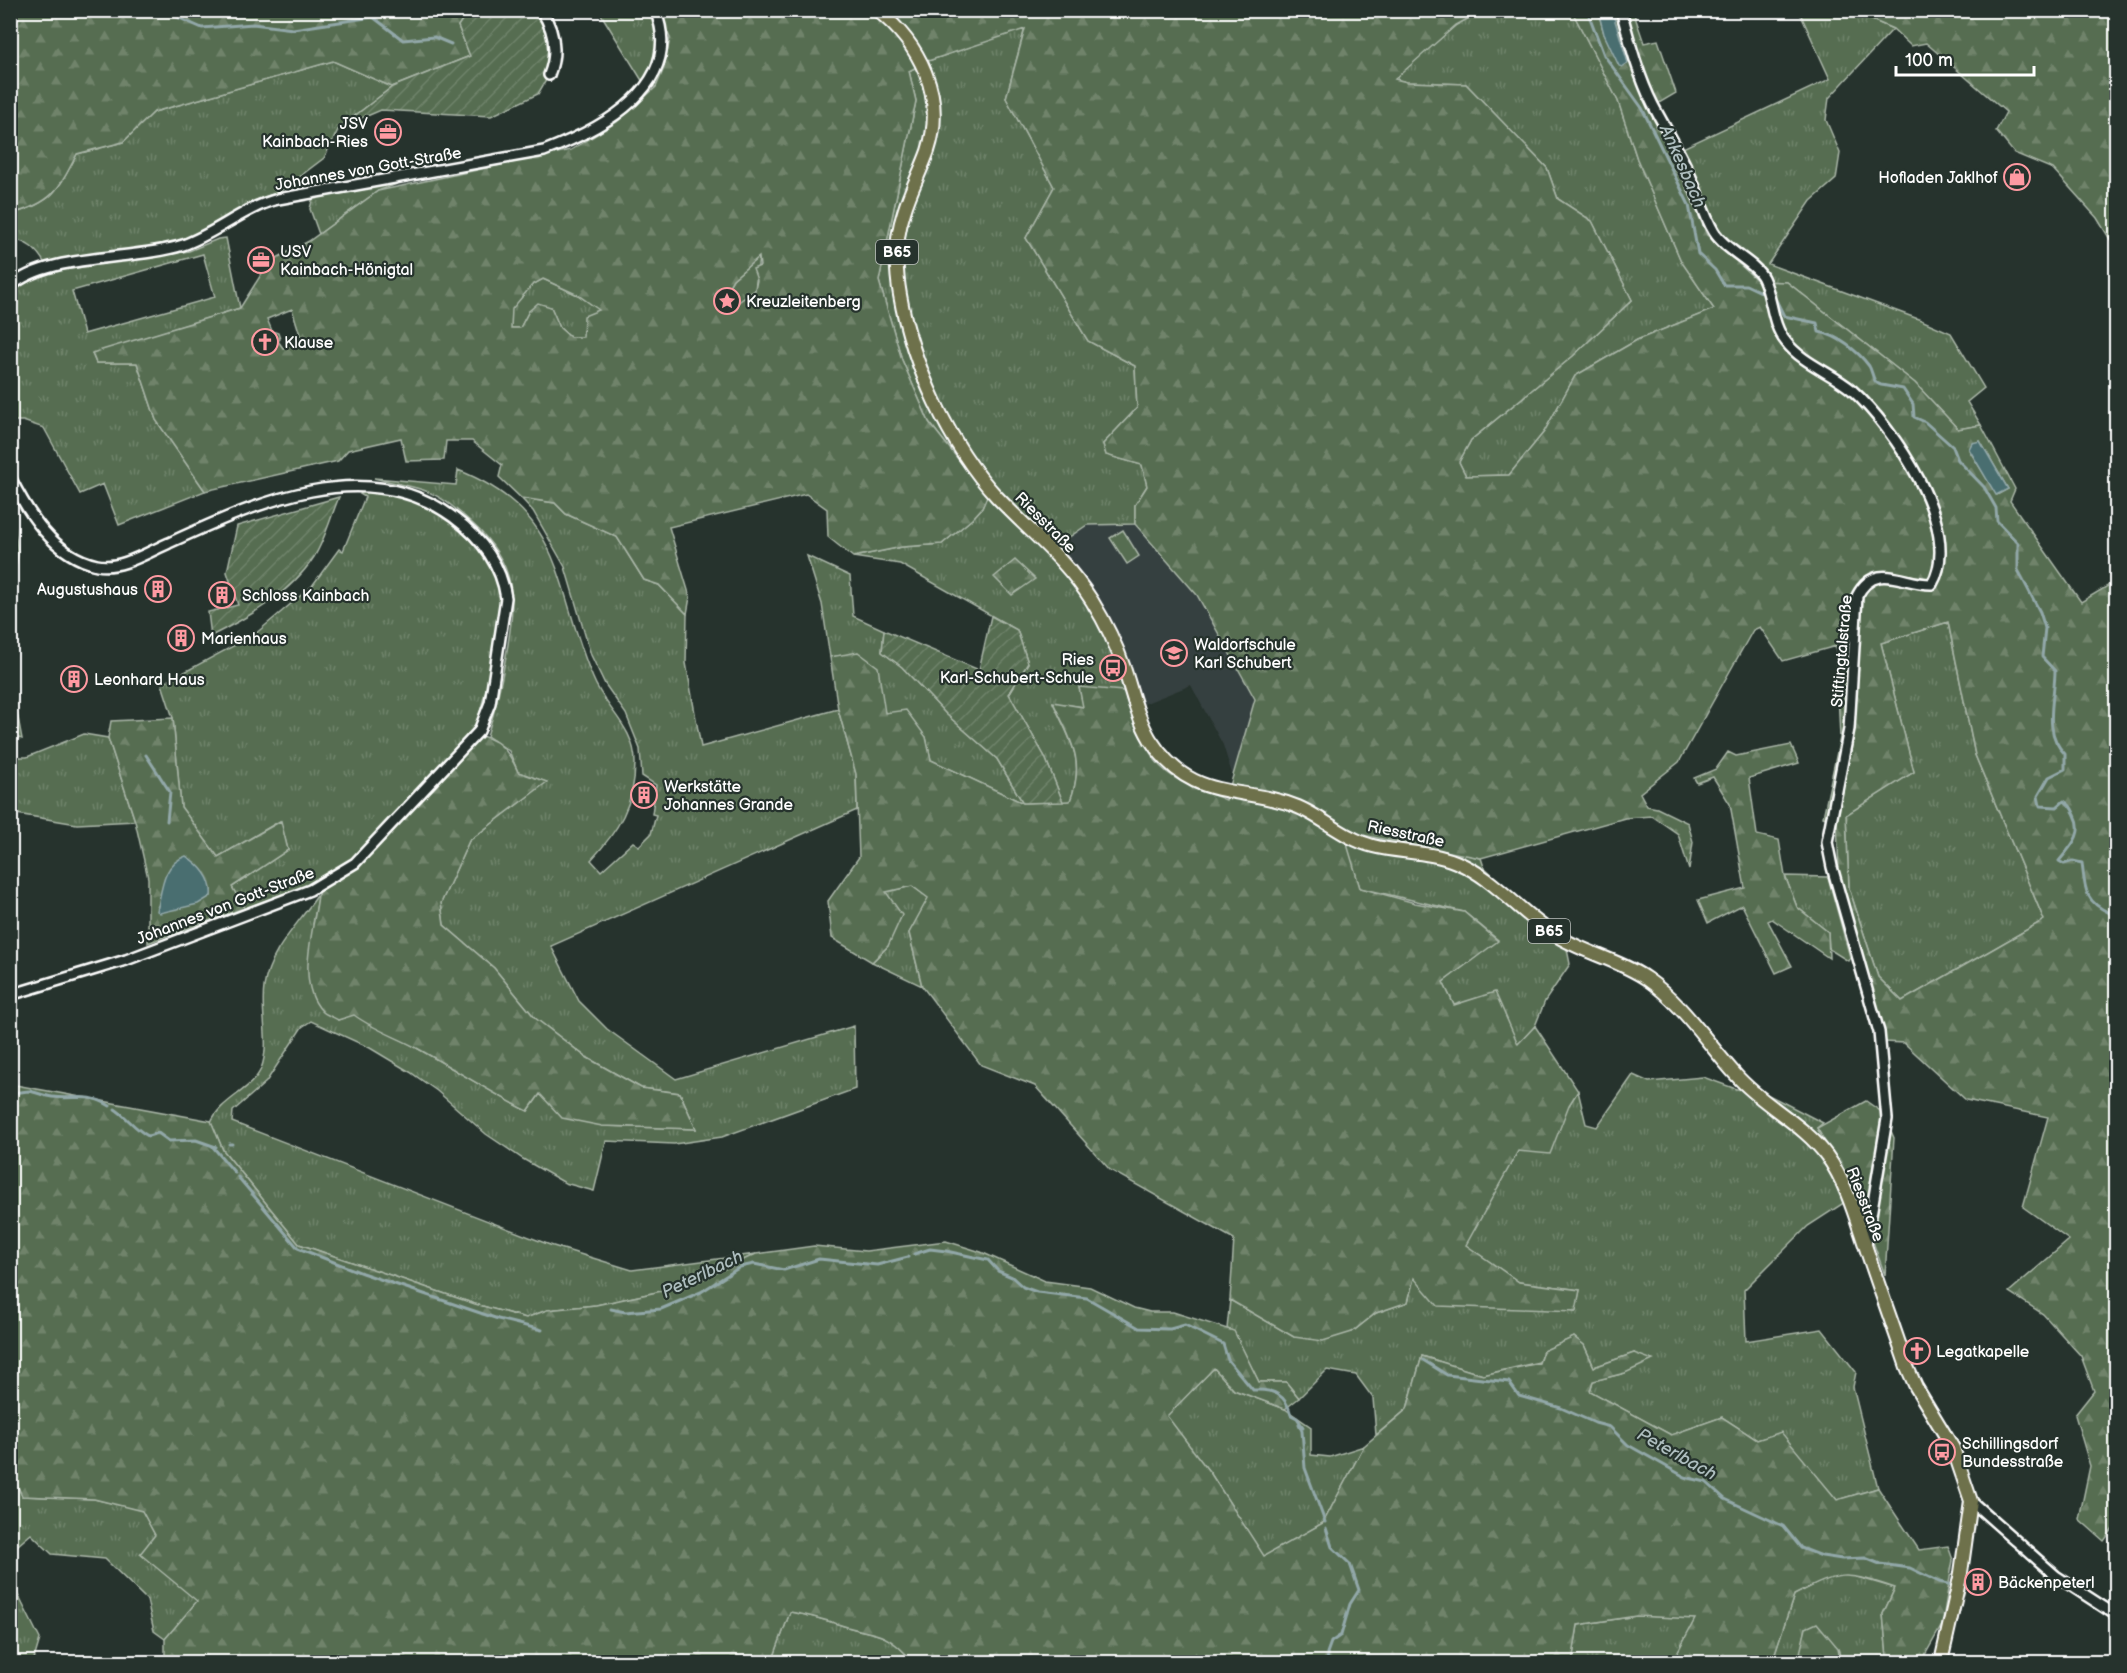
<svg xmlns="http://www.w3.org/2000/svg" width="2127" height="1673" font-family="'Balsamiq Sans',sans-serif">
<defs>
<pattern id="grass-tufts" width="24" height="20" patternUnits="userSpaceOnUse" patternTransform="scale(1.5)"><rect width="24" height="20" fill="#566d51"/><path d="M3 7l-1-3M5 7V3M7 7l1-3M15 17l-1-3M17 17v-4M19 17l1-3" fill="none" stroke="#6f836b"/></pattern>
<pattern id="forest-firs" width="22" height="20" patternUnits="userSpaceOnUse" patternTransform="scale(1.5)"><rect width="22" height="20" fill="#566d51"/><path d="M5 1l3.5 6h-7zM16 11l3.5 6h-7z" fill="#6f836b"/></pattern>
<pattern id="garden-furrows" width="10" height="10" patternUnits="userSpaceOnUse" patternTransform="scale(1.5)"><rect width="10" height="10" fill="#566d51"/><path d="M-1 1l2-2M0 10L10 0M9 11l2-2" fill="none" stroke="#6f836b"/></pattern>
</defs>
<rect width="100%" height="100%" fill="#26332d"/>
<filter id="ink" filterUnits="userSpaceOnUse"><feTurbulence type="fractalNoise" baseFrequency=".0167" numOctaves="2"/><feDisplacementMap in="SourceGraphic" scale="12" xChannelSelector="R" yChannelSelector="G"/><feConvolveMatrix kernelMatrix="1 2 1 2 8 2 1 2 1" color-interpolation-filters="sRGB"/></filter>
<g filter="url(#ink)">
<path fill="#364141" d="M1135,524l62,71 58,104 -22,78 -10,-32 -32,-60 -55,22 -76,-149 -1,-14 28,-19z"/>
<path fill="url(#grass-tufts)" stroke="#aab6a8" stroke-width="1.5" fill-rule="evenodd" d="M599,11h59c15,35 14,41 -2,76h-10z
M1482,11h90l46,90 19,58 44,102 33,48 -77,31 -62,36 -31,56 -35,43 -43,1 -7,-14 12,-22 102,-84 59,-56 -40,-79 -34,-22 -11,-31 -81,-84 -59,-2 -13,-3 62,-54z
M1799,11h52l42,18 -64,69 -3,22 14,33 -4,26 -25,22 -43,63 153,56 30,13 33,55 -17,14 14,23 -23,4 -43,-46 -128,-101 -29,-1 -51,-46 -35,-82 158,-74z
M1025,28l-19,70 48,89 -28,51 62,103 47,25 2,42 -34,36 3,11 36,10 5,21 -12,19v19l-48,1 -28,19 -54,-42 85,96 46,109 -57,-19 5,19 -31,-4c17,37 33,57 17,98l-7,1 -18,-45 -36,-63 19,-31 -11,-33 -117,-66 -47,-7 49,-10 40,-3 30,-25 10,-11 5,-12 -58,-74 -27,-62 -23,-79 37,-180 -7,-30 19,-10z
M333,61l59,26 -53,41 -15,30 -45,34 -26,9 -49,31 -25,10 -44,8 -61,6 -29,8c-7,-13 -19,-25 -34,-24v-26c41,-11 47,-23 66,-60l46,-12 31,-30z
M421,175l-43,16 -59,43 -9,-25 4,-16z
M226,238l14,70 -148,46 4,9h41l19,57 49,71 -86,34 -16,-41 -23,10 -36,-66 -21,-7h-12l-1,-126 8,-8 25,-14 146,-22 29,-12zM203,254l12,43 -131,37 -12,-43z
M759,257l-4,33 -22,17 -15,-3 15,-25z
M543,279l35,16 22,15 -17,27h-13l-10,-9 -9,-21 -22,4 -9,17h-10l1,-19 21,-24z
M458,470c109,43 96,117 135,208 12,31 42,49 42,85 0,41 -17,68 -44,97l10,11 32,-29 6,4 12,-12 5,-19 -4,-1 4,-29 -14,-9 -2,-27 -14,-35 -21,-30 -14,-29 -26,-88 -32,-56 -12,-13 34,5 11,11 51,23 27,43 15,5 28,29 -1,49 15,84 137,-38 18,65 1,36 -306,136 28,55 28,28 69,50 178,-53 1,63 -133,48 -48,7 -68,-3 -12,50 -29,-8 -42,-24 -37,-25 -49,-43 -27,-19 -40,-24 -59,-27 -9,6 -36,55 -33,29 -1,11 318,123 82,25 124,-16 -66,31 -94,20 -49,5 -21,8 -51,-14 -176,-60 -76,-94 -12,-28c10,-23 40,-31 50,-53 10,-26 -1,-54 3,-82 6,-38 35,-63 55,-94l-6,31 25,96 16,-6c19,15 40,21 61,33 38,21 74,45 113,64l12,-17 62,32 94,3 -16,-36 -39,-5 -55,-31 -51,-39 -41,-50 -50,-43 -3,-22 28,-62 77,-59 -28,-10 -9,-21 -22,-15c8,-26 14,-52 19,-80 10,-57 12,-91 -34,-133 -15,-13 -30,-27 -49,-33 -16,-5 -33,-8 -49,-12l82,7z
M364,490l35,6 38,15 27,22 22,24 15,33 -10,80 -17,65 -103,110 -41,33 -86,30 -12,-21 56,-37 -8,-29 -62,36 -37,-50 -8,-89 -11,-34 92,-49 58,-49 27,-37 4,2 22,-54 -5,-3z
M11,501l7,53 -7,46h-1z
M807,556l43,20 3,40 31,14 -2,22 20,15 44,47 51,45 26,44 -92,-43 -5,-23 -41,-23 -27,-61 -28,4 -8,-53z
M1948,622l27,133 69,165 -142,81 -24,-24 -29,-89 -3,-74 68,-42 -33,-129z
M10,628l3,63 9,48 -11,-3z
M84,734l24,4 27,83 -58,3 -66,-11 -1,-56h17z
M1363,834l118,24 3,9 50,46 30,21 6,30 -25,37 -10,25 -17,19 -64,-40 -11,-23 55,-42 -34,-28 -104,-24 -14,-44z
M1785,876l43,1 22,80 -2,4 -19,-12 -1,-17 -31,-25z
M912,886l17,12 -20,35 13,53 -50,-24 16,-16 -2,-54z
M1633,1075l16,7 54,-5 33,12h21l66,34 -6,5 39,67 -48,31 -64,64 2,51 76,-12 34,43 -3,15 25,101 -41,12 -56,-67 -24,7 -35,-23 -51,18 -81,-44 3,-10 32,-8 9,-20 -40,14 -10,-22 -10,-8 -31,14 -4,11 -56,13 -61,-19 -15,53 -31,26 -3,-37 -17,-23 -29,-5 -28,28 -13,-16h-27l-25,-50 -7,-3 3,-29 64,37 58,-5 24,-19 32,-11 6,-25 161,34 5,-21 -61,-8 -54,-37 53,-94 51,-46 9,-14 8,33 11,3z
M1214,1368l20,22 51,19 26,18v28l19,2 34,-11 -41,77 -59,34 -53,-83 -45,-58z
M10,1470l12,26 72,3 48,11 13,25 -14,19 57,47 -33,38 -11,-8 -7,-31 -42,-41 -53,-5 -21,-20 -20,17z
M1833,1575h17l45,13 -12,26 4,42 -4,6h-42l-3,-14 -32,-20 -5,25 8,5v4h-37l22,-67z
M10,1579l30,60 -6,20 3,3h-26z
M790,1612c20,3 35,8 54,14 28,9 39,4 62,28l-8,8h-126z
M1636,1616l60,2 -20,37 5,7h-109l6,-37z"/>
<path fill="url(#forest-firs)" stroke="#aab6a8" stroke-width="1.5" fill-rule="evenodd" d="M11,11h457l-10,15 12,30 -78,31 -59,-26 -179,51 -31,30 -46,12c-19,37 -25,49 -66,60z
M658,11h824l-26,14 -61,54 12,3 59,2 81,84 11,31 34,22 40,79 -59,56 -102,84 -12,22 7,14 43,-1 35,-43 31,-56 62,-36 77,-31 -33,-48 -44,-102 -19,-58 -46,-90h26l6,23 15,31 9,-2 -16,-52h21l11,32 14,-3 18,53 -24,14 55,128 51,46 29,1 128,101 43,46 23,-4 34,64 -5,12 71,101 35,-21v944l-12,16 -25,-22 11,-53 -15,-51 19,-24 -13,-35 -38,-42 -34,-22 60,-52 -46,-33 25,-90 -82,-17 -62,-57 -19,-1 -46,-169 -2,-51 -14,-5 17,-79 -4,-92 -53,15 -23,-34 -7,3 -74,132 -39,31 7,13 10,2 31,15 5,19 -4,28 -11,-36 -26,-18 -27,2 -144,40 -118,-23 -16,9 13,44 55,15 49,9 34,29 -55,41 11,23 41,-13 23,52 17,-18 43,65 -9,14 -19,49 -32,-3 -52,94 53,37 61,8 -4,21 -138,-5 -24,-28 -6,24 -32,11 -24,19 -29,9 -29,-4 -64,-37 4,-61 -124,-69 -75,-84 -54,-21 -59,-79 -13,-53 19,-35 -16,-12 -26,6 16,23 -14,31 -16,16 -40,-24 -4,-37 31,-44 -3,-83 -18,-65 -8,-52 28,-5 20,15 7,46 21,-3 20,27 5,23 92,43 47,-2c16,-41 0,-62 -17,-99l30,5 -4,-20 44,4c18,22 13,31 24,55 13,33 49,42 79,54l29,-101 -58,-104 -62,-71v-19l12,-19 -5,-21 -36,-10 -3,-11 34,-36 -2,-42 -47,-25 -62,-103 28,-51 -48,-89 19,-69 -97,32 -19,10 7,30 -37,180 23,79 27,62 58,74 -5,12 -10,11 -30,25 -40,3 -49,10 -25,-20 -1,-28 -21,-15 -137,33 21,70 -3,17 -28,-29 -15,-5 -27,-43 -51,-23 -11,-11 -34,-5 -22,-21 3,-12 -30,-24h-26l-2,19 -38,1 -5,-23 -53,12 -10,11 -133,30 -49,-71 -19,-57h-41l-4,-10 148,-45 29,-46 40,-21 69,-50 193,-41 46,-28 39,-35 8,-19 6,-30zM759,257l1,9 -7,3 4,11 -2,10 -22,16 -15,-2 15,-25zM543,279l35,16 21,15 -15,6 -1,21h-13l-10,-9 -9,-21 -13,-4 -9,8 -9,17h-9l1,-19 20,-24zM292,309l10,32 -19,7 -5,-7 2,-2 -2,-6 -6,-2 -5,-12zM1980,441l28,48 -11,6 -28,-45zM1948,622l27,133 69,165 -142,81 -24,-24 -29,-89 -3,-73 68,-43 -33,-129z
M1851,11h265v238l-19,-31 -44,-49 -39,-16 -18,-22 10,-19 -80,-69 -15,3 -18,-17z
M1015,560l20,19 -23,16 -18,-18z
M173,718l8,89 37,50 63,-36 7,29 -56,37 12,21 -96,35v-65l-13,-57 -27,-83 3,-17zM205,875l6,14v7l-53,10 4,-6z
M474,735c24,2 35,16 44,37l29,10 -78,59 -28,62 3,22 50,43 41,50 51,39 55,31 39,5 16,36 -94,-3 -40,-8 -22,-24 -12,17c-39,-19 -75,-43 -113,-64 -21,-11 -42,-18 -61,-32l-16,5c-4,-3 -13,-5 -16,-9 -30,-32 -3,-92 -3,-129l34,-21z
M1791,745l8,18 -50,15 8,57 22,5 6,36 12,31 31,25 1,26 -57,-39 -4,2 24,45 -16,7 -34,-68 -34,18 -10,-23 47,-12 -15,-84 -17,-27 -16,6 -3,-5 22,-9 12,-17 8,4z
M10,1084l201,37 12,29 76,94 176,60 51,14 21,-8 49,-5 94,-20 66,-31 58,-8 52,5 80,-10 35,11 64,29 45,6 44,21 16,4h23l61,19 25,51h27l13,16 -14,11 -51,-19 -20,-22 -47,48 44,58 53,82 59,-33 41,-77 43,-37 15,-53 61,19 56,-12 4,-12 31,-14 10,8 10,22 40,-14 19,7 -28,13 -32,8 -3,10 81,44 51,-18 35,23 24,-8 56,68 41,-12 41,62 29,-4 5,14 -11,65 -21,37h-38l4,-6 -4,-42 12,-26c-51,-17 -54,-17 -101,7l-22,67h-91l-5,-7 19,-36 -59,-3 -58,9 -6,37h-674l8,-8c-23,-24 -34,-19 -62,-28 -18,-6 -34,-11 -54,-14l-18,50h-607v-23l32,-38 -57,-47 15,-19 -13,-24 -48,-12 -72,-3 -11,-26z
M1866,1101l17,12 11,25 -9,137 -29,-80 -39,-67z
M1817,1623l21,25 3,14h-32v-4l-9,-5 6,-25z"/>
<path fill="#566d51" stroke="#aab6a8" stroke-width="1.5" d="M1123,530l16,26 -12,8 -17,-26z"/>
<path fill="url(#garden-furrows)" stroke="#aab6a8" stroke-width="1.5" d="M468,11h73l14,36 -6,28 -11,19 -47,22 -110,-6 -42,18 53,-41 78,-31 -12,-30z
M339,497c-8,19 -14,43 -25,60 -24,37 -65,60 -103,79l-3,-24 30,-7 -11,-33 10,-46z
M991,616l26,14 11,33 -19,31 36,63 18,45 -40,1 -26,-44 -51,-45 -44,-47 -20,-15 2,-22 95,40z"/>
<path fill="#4a6e70" stroke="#92a8a9" stroke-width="1.5" d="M1598,11h14l16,52 -6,4 -3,-1 -15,-32z
M1980,441l28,48 -12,6 -27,-46 3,-6z
M186,856c14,9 27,23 25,40l-13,8 -38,9 -3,-2c5,-21 5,-47 29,-55z"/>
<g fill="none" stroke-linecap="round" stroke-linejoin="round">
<path stroke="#92a8a9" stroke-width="3" d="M161,10l41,18 51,-4 40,5 80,-12 30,23 31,-3 17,7
M1587,10l17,45 38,53 47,97 9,49 17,16 9,15h22l19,9
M10,12l46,-2
M1774,296l10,20 33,7 2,9c18,3 39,19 50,34 4,6 3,17 12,19 6,1 15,3 22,4l10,15 1,13 11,5 28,25 5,13 26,27 12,21 1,13 21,22v27l22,42 5,16 -3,29 13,14c0,28 -13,61 10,83v15l-16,8 -11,19 2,10 17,1 7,-6c6,3 8,8 11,14 10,19 -5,32 -16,46l5,3 9,-3 9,2c3,25 2,39 28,50l6,15
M146,755l24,37 -3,29
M116,959l13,-5
M81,969l17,-5
M10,1091c8,3 12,0 19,0 7,1 15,5 23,6 23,3 36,-5 58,9
M115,1109c12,8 20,20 33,27l10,-3 11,8 27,-1 20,7
M229,1144h3
M213,1147l22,26
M238,1177l60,71 64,25 136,46 44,11
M914,1254l16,-5 16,2 42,9 10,11 14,6 11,10 14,5 50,6 52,30 31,1 15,-4 38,19 5,16 25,30c20,-1 33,4 38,25l6,3 6,9
M611,1309l14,3 36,-3 40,-17 39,-25 14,-3 30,6 35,-11 58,6 31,-8
M1423,1360l24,15 62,7 10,14 42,12 34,15 15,4 18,18 57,32 21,5 19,17 58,27 18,22 21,8 20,3 23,-1 15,6 30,4 29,14 13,3
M1299,1424l3,7 3,37 20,54
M1326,1528l6,19 18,17 9,26 -9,14 -9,31 -10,7 -4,11 1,9"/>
<defs>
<path id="minor" d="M541,10c14,21 17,42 8,65
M1621,10c9,33 17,65 32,95 12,23 26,45 36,68 9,19 14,41 25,59 12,19 42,31 49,46 10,21 8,46 23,64 16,21 46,31 66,48 41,37 112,139 80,194 -29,1 -56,-24 -75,12l-8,133 -22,113 5,25 47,165 8,87 -21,126
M10,287c37,-34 124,-26 173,-42 34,-12 60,-37 95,-46l266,-48c58,-22 142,-66 111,-141
M10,477c18,36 44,79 87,88 24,5 51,-13 72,-22 87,-40 197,-90 284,-26 27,20 48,47 53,81l-16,105 -11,28 -124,132 -45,27 -184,70 -116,35
M1971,1501l85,75 60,39"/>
<path id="major" d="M877,10c43,34 69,86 51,141 -7,20 -18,40 -24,61 -9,27 -9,55 -4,83 12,69 49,150 97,202 34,36 67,60 95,104 13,21 24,43 32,67 8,24 13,49 26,71 41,65 91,45 148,68 26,11 47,32 75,39 27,7 56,5 83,16 39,16 63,50 98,72 29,19 64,25 93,45 36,25 60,64 89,96 27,31 67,48 91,81 20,28 29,63 40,95 13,39 27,77 40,116l9,20 37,61 18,53 -10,72 -20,89"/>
</defs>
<use href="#minor" stroke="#fff" stroke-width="14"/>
<use href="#major" stroke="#fff" stroke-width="16"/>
<use href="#minor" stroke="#26332d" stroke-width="9"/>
<use href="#major" stroke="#6e714b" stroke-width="12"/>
</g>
</g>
<defs>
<symbol id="office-ring" viewBox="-11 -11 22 22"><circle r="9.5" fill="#26332d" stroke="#ff9aa2" stroke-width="1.5"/><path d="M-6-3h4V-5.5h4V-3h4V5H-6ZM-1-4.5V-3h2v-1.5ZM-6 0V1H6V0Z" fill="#ff9aa2"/></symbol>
<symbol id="shop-ring" viewBox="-11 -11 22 22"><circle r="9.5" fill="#26332d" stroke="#ff9aa2" stroke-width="1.5"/><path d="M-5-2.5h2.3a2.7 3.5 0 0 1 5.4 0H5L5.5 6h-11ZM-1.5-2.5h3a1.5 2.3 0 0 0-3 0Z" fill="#ff9aa2"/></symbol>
<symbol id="sight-ring" viewBox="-11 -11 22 22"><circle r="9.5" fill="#26332d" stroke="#ff9aa2" stroke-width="1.5"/><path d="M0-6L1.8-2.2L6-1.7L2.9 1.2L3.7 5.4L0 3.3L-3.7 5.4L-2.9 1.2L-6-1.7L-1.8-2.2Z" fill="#ff9aa2"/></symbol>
<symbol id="church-ring" viewBox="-11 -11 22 22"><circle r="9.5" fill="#26332d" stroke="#ff9aa2" stroke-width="1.5"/><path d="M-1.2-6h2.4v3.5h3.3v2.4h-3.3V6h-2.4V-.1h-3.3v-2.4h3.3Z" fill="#ff9aa2"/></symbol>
<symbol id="building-ring" viewBox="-11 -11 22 22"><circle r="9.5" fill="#26332d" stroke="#ff9aa2" stroke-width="1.5"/><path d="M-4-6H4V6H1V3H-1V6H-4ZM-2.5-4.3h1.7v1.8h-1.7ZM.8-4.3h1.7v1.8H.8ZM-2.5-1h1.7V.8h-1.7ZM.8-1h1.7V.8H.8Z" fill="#ff9aa2"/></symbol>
<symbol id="school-ring" viewBox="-11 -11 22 22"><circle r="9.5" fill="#26332d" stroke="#ff9aa2" stroke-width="1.5"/><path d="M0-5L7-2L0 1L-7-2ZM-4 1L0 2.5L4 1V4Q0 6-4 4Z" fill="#ff9aa2"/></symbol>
<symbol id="bus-ring" viewBox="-11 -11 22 22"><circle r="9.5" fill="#26332d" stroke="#ff9aa2" stroke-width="1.5"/><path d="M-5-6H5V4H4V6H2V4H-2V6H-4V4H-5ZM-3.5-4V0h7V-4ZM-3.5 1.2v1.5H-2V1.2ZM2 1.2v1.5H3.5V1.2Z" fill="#ff9aa2"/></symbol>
</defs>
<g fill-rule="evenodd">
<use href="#office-ring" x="373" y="117" width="30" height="30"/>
<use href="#shop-ring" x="2002" y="162" width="30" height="30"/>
<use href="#office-ring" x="246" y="245" width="30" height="30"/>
<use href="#sight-ring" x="712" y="286" width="30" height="30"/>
<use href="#church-ring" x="250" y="327" width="30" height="30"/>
<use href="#building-ring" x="143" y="574" width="30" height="30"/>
<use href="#building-ring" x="207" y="580" width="30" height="30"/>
<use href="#building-ring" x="166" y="623" width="30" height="30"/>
<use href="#school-ring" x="1159" y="638" width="30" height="30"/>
<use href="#bus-ring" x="1098" y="653" width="30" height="30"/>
<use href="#building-ring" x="59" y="664" width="30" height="30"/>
<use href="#building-ring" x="629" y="780" width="30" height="30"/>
<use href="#church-ring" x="1902" y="1336" width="30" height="30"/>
<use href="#bus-ring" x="1927" y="1437" width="30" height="30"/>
<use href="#building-ring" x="1963" y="1567" width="30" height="30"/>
</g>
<g text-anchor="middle" stroke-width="4.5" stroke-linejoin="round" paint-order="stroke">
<g fill="#26332d" stroke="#bec2c0" stroke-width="1.5">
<rect x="876" y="240" width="42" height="24" rx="4.5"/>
<rect x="1528" y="919" width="42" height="24" rx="4.5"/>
</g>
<g font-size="15" font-weight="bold" fill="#fff">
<text x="897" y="257">B65</text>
<text x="1549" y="936">B65</text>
</g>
<g font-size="16" fill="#fff" stroke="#26332d" text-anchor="start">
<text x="368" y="129" text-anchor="end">JSV<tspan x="368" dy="18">Kainbach-Ries</tspan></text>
<text x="1998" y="183" text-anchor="end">Hofladen Jaklhof</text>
<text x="280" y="257">USV<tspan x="280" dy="18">Kainbach-Hönigtal</tspan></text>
<text x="746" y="307">Kreuzleitenberg</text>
<text x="284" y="348">Klause</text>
<text x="138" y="595" text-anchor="end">Augustushaus</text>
<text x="242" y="601">Schloss Kainbach</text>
<text x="201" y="644">Marienhaus</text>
<text x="1194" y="650">Waldorfschule<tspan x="1194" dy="18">Karl Schubert</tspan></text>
<text x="1094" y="665" text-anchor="end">Ries<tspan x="1094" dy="18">Karl-Schubert-Schule</tspan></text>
<text x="94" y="685">Leonhard Haus</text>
<text x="664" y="792">Werkstätte<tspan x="664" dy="18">Johannes Grande</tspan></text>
<text x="1936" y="1357">Legatkapelle</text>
<text x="1962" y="1449">Schillingsdorf<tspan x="1962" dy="18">Bundesstraße</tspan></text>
<text x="1998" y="1588">Bäckenpeterl</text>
</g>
<g font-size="16" fill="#fff" stroke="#26332d">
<text transform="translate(368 168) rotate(-10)" y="6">Johannes von Gott-Straße</text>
<text transform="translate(1046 522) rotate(45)" y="6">Riesstraße</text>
<text transform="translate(1841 651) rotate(-85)" y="6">Stiftingtalstraße</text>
<text transform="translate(1406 833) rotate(12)" y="6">Riesstraße</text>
<text transform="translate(225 905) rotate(-21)" y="6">Johannes von Gott-Straße</text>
<text transform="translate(1866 1204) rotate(69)" y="6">Riesstraße</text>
</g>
<g font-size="18" font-style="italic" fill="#aebebf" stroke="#26332d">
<text transform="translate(1683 166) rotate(66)" y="6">Ankesbach</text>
<text transform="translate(702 1274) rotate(-26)" y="6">Peterlbach</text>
<text transform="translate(1677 1454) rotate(29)" y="6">Peterlbach</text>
</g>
</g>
<rect width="2127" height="1673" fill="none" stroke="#26332d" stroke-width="36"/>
<rect x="18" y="18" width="2091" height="1637" fill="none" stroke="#fff" stroke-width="2" filter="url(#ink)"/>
<path d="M1896 66v9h138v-9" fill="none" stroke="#ffffff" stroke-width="3"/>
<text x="1905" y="66" font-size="18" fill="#ffffff" stroke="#26332d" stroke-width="4.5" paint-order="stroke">100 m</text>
</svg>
